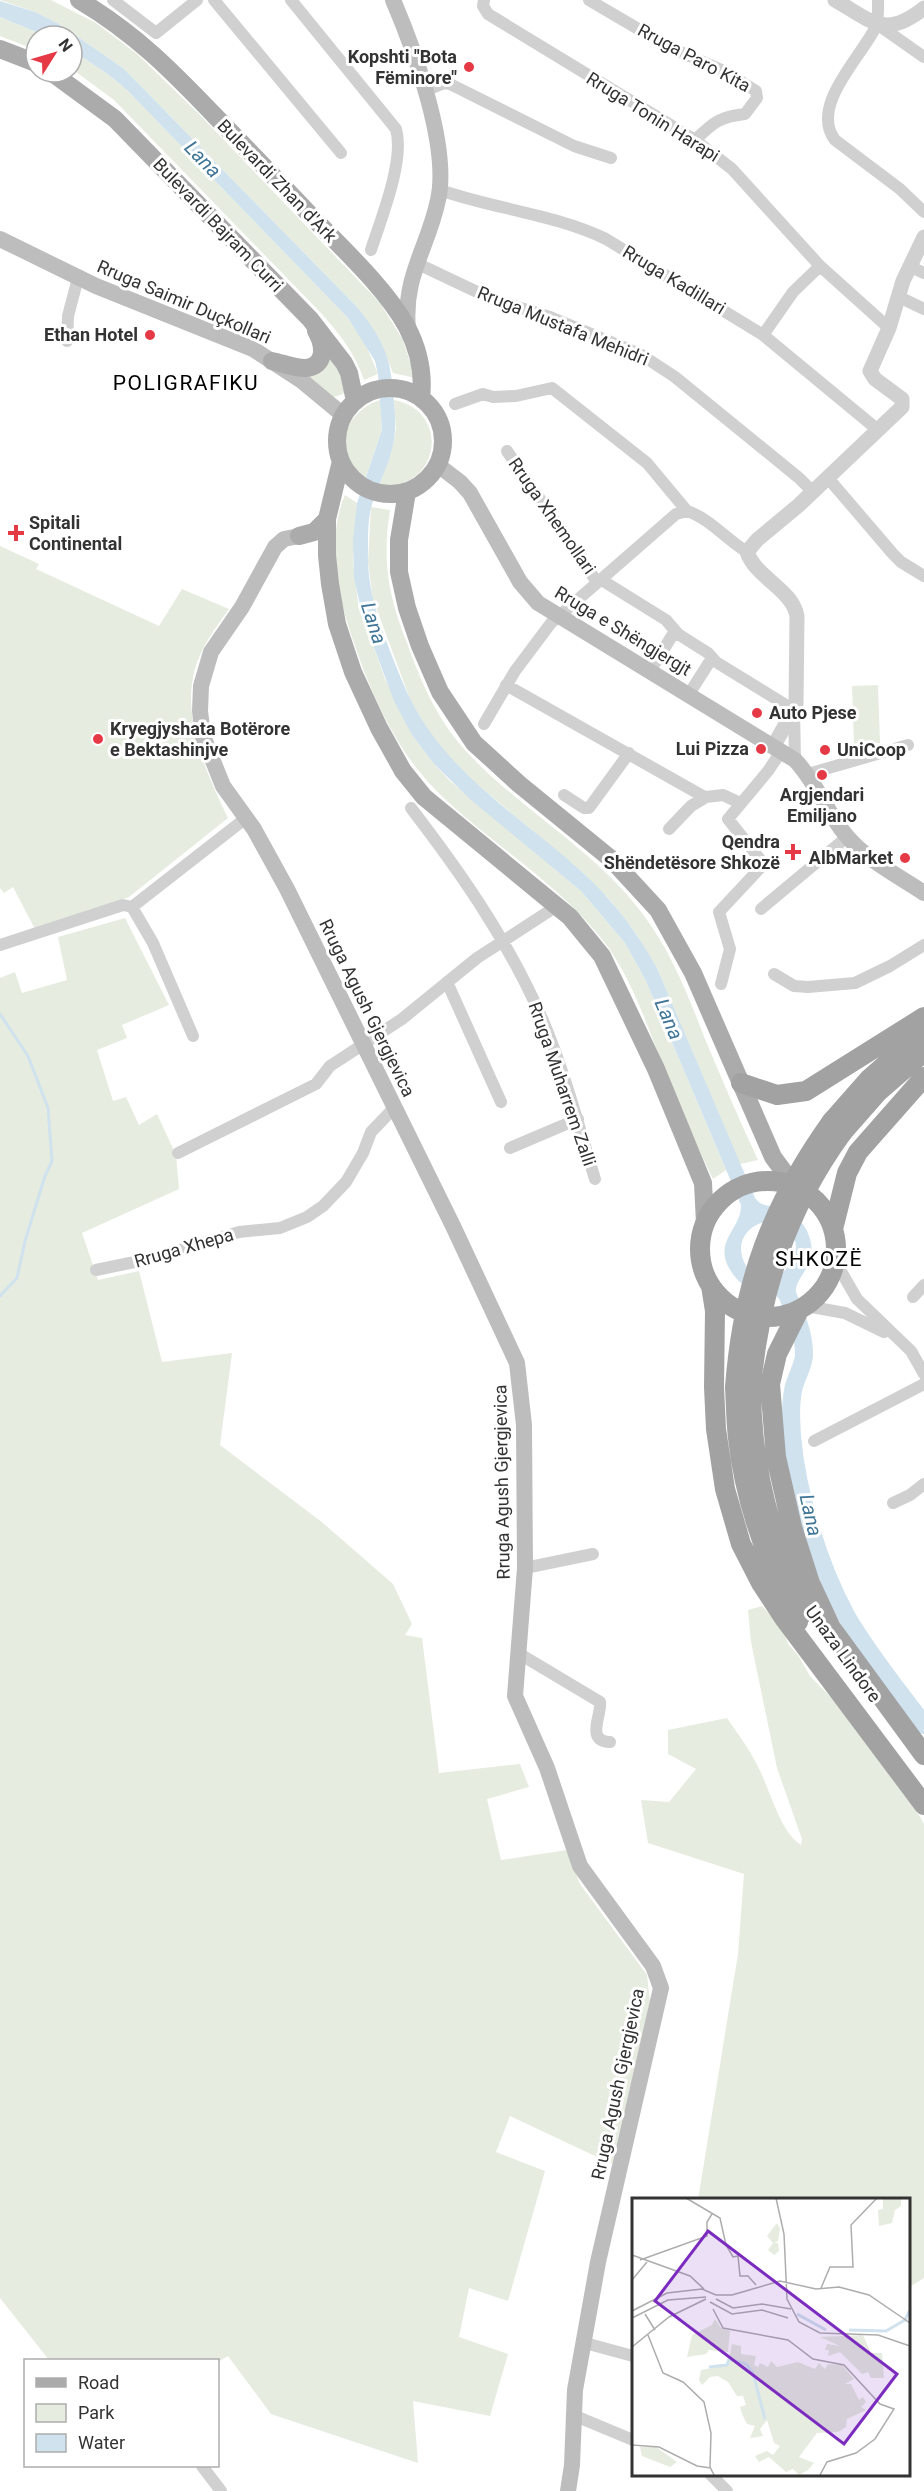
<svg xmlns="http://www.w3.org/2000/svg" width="924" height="2491" font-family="Roboto,sans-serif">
<rect width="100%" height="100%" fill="#fff"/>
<path fill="#e6ecdf" d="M0,0h51l45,23 41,31 61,59 182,190 23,37 12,38 -22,-5 -14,-34 -21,-31 -235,-240 -64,-44 -24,-12z
M0,17l46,19h-10v14l-36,-14z
M72,50l37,25 18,15 221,228 17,25 13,31 -14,6c-9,-27 -25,-47 -44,-68l-206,-212 -42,-31z
M327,350l19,37 -3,7 -9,3 -36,-25z
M380,400l2,30 -17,49c-36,-23 -22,-67 15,-79z
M394,400c58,11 46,92 -15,85l12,-32 5,-24z
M345,495l12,8 -4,59 5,40 27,77 27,56 22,29 16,17 131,110 44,52 21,38 80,189 -13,9c-22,-44 -39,-89 -58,-134 -13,-34 -26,-68 -47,-98 -43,-59 -108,-97 -161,-146 -52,-47 -78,-111 -99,-176 -12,-39 -20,-92 -3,-130z
M371,507l19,3c-8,51 -2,85 17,133 14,39 30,76 58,107 55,60 128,98 177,163 29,38 46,82 63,126 17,40 34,81 53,121l-18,4 -83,-196 -20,-33 -26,-34 -28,-28 -123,-103 -34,-42 -16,-29 -37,-100 -5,-37z
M0,546l39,18 -3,5 123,57 23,-37 47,20c-13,18 -28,38 -34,60 -14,48 12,106 33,149l-99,79 -93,34 -23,-44 -9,6 -4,-5z
M878,685l2,58 -26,1 -2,-58z
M125,918l44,87 -47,20 5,13 -30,12 16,51 13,-4 13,28 18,-11 19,41 3,34 -97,44 16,47 41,-9 23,91 70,-9 -12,92 103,78 70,61 19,40 -7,11 17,3 17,135 81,-9 9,23 -42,12 14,61 66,-10 13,34 67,91 3,27 -38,162 -102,-48 -14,36 49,19 -37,130 -39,-13 -10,49 49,17 -18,62 -77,-15 5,62 -147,-49 -43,-58 -10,6v-2h-169l-49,-62v-1320l15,-6 7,21 45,-13 -9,-43z
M762,1606l21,23 5,15 10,11 12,21 39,40 64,89 11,19v454l-16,10v-88h-210l40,-246 6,-80 -96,-31 -7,-43 28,2 27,-33 -28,-15v-24l59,-12c10,15 22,30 30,47 13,23 22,66 44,80l1,-6 -25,-71 -26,-126 -3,-32z"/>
<path fill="#cfe2ee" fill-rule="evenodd" d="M0,1l35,11 24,12 64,44 235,240c28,36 33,51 36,95 2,18 2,33 -3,50 -5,18 -15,36 -20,55 -3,13 -3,27 -3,41 -2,47 18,92 35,134 35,86 114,130 179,189 31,28 55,60 75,96l98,230c6,8 11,7 21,9 21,4 35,22 36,44 0,19 -20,28 -16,47l-13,6c-11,-20 -35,-10 -47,-26 -29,-35 6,-47 5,-73l-95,-224 -21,-38 -44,-52 -110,-91 -37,-36 -22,-29 -18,-34 -31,-83 -9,-40 -1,-37 4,-38 25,-73 -4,-56 -3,-13 -27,-43 -221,-228 -18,-15 -37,-25v-14h-26l-46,-19zM768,1221c7,4 16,8 22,13 13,11 2,31 -8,39l-33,-3c-16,-21 -7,-44 19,-49z"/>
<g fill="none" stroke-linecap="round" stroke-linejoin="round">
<path stroke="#cfe2ee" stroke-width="3" d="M0,1014l28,42 20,52 4,53 -7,15 -20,65 -8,37 -17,18"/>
<path stroke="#cfe2ee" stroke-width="18" d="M782,1282c9,23 23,49 22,74 -1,10 -7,20 -10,30 -4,16 -3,33 -2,50 5,58 27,130 55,181 22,38 51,73 77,108"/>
<path stroke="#d0d0d0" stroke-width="12" d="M113,0l43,33 41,-33
M214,0l127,153
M291,0l105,129c9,31 -15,90 -25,121
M484,0l-1,6 5,8 207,126 37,29 88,97 69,62
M589,0l80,47 57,25 30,19 1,7 -12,16c-26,3 -31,8 -50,26
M878,0c0,9 1,19 -3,28 -13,28 -66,78 -40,112l65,49 24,23
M877,24l47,33
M425,91l19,-8 6,1 124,62 37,12
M440,190c54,19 114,24 166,49l157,96 115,95
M416,263l76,36 58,18 90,37 35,23 124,101 14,14
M909,266l15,7
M899,297l25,12
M763,335l30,-43 27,-26
M67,341l1,-25 10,-38
M455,404l28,-10 10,3 23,-1 36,-8 95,75 40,48
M507,451l90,131
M828,478l65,76 8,8 23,14
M687,511c22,7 40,29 60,41
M600,579l66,41 12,14 30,19 8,9 78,48 1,50
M650,671l25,-40
M506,685l195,110 5,2 17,-2 17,8
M689,694l23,-36
M484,724l31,-53 36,-48 125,-109 11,-3
M808,774l100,-29
M564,795l20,13h5l40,-55
M411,808c49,64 91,124 125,197 26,56 41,116 59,174
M669,829l22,-23 15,-9
M132,907l21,36 40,93
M761,909l86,-72
M0,945l123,-40 9,2 114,-89
M774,974l20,12 14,1 47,-4 35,-17 34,-21
M447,982l54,120
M721,984l9,-35 -11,-37 42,-45 1,-5 -34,-43 40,-48 14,-21
M510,1148l68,-29
M178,1153l138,-69 14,-18 72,-47 75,-61 80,-52
M835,1261l22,38 54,52 13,23
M96,1270l58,-12 85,-26 41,-4 27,-11 16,-11 23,-24 17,-29 8,-21 24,-25
M913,1297l11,-12
M806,1306l39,7 39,19
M814,1441l110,-57
M893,1503l17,-8 14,-11
M525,1568l68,-14
M518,1653l82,49c2,13 -15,39 10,40
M585,2343l48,13
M573,2415l60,25
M202,2466l19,25
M710,2474l17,17"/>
<path stroke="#d0d0d0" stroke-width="15" d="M835,0c38,22 50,39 89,8
M774,745l20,-35 2,-6 1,-88c-5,-27 -41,-38 -50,-64l10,-12 42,-35 103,-98v-8l-27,-20 -5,-8 19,-43 14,-47 21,-44"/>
<path stroke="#bdbdbd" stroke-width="16" d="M393,0c21,49 57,147 45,200 -10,48 -35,76 -30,129
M0,239l96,47 157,63 49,32 41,34
M438,465l22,17 10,11 50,89 18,21 257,157c21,22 31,51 50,74 20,25 52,41 79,59
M299,536l-15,3 -9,8 -33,60 -31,45 -10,34 -1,25 3,25 20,50 31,43 33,60 166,337 64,137 7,62 1,143 -10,128 32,72 33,98 73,100 8,22 -63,274 -23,128 -3,75 -4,26"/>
<path stroke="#ababab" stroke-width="18" d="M79,0c57,34 93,71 138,118 33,34 66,68 98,102 30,31 72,70 92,107 12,23 17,45 14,71
M0,49l36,14
M51,72l64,47 195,200 34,44 5,10 6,28
M272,361c10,2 22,7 33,7 22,-1 19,-24 11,-37
M337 441a53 53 0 1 1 106 0a53 53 0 1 1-106 0Z
M341,461l-14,58v36l3,29 7,40 16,48 26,56 24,43 21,26 146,120 32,39 54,113 47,114 2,40
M407,492l-8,48v32l8,36 13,38 20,46 34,51 45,41 92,75 47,51 35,63 80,184 14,19 14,14
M299,536l15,-4 13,-13"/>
<path stroke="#a2a2a2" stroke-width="20" d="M741,1083l36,12 29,-4 118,-74
M832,1121l37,-42 55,-48
M842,1133l36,-41 46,-40
M700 1249a68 68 0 1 1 136 0a68 68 0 1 1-136 0Z
M833,1229l14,-56 11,-21 66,-75
M711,1286l4,25 -1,76 2,42 9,60 16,55 20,39 23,35 140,187
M799,1310l-22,44 -7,30 6,73 16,70 18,56 21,45 93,127
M751,1386c0,79 19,158 59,226
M735,1387c1,17 1,34 3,51 7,65 30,127 60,184"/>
<path stroke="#a2a2a2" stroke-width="20" d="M751,1386c9,-94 35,-176 91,-253
M735,1387c8,-104 36,-181 97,-266"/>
</g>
<g fill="#e63946" stroke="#fff" stroke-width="2">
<circle cx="469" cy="67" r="6"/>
<circle cx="150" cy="335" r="6"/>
<path d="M13 524h6v6h6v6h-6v6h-6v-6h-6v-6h6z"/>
<circle cx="757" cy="713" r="6"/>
<circle cx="98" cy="739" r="6"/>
<circle cx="761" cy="749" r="6"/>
<circle cx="825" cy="750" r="6"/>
<circle cx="822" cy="775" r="6"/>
<path d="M790 843h6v6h6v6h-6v6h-6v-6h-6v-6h6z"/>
<circle cx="905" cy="858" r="6"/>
</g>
<g text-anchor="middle" stroke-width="6" stroke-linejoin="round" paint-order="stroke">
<g font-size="18" font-weight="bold" fill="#333" stroke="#fff" text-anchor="end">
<text x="457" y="63">Kopshti "Bota<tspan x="457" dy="21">Fëminore"</tspan></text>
<text x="138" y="341">Ethan Hotel</text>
<text x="29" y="529" text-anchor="start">Spitali<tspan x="29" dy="21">Continental</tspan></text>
<text x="769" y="719" text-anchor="start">Auto Pjese</text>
<text x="110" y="735" text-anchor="start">Kryegjyshata Botërore<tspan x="110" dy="21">e Bektashinjve</tspan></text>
<text x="749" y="755">Lui Pizza</text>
<text x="837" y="756" text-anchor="start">UniCoop</text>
<text x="822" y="801" text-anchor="middle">Argjendari<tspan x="822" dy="21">Emiljano</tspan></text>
<text x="780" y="848">Qendra<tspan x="780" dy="21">Shëndetësore Shkozë</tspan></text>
<text x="893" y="864">AlbMarket</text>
</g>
<g font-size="18" fill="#333" stroke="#fff">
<text transform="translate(694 58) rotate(28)" y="6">Rruga Paro Kita</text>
<text transform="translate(653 117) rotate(32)" y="6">Rruga Tonin Harapi</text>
<text transform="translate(277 181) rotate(46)" y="6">Bulevardi Zhan d'Ark</text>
<text transform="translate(218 225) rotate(46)" y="6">Bulevardi Bajram Curri</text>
<text transform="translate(674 280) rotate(31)" y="6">Rruga Kadillari</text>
<text transform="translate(184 302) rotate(23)" y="6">Rruga Saimir Duçkollari</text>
<text transform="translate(563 326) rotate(22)" y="6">Rruga Mustafa Mehidri</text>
<text transform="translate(552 516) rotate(55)" y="6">Rruga Xhemollari</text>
<text transform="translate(623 631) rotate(31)" y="6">Rruga e Shëngjergjt</text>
<text transform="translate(367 1008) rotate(64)" y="6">Rruga Agush Gjergjevica</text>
<text transform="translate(562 1084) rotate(71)" y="6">Rruga Muharrem Zalli</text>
<text transform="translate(184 1248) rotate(-16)" y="6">Rruga Xhepa</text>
<text transform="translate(502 1482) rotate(-91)" y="6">Rruga Agush Gjergjevica</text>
<text transform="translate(843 1654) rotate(54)" y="6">Unaza Lindore</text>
<text transform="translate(618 2084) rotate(-78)" y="6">Rruga Agush Gjergjevica</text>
</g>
<g font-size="20" font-style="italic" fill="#3f7597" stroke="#fff">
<text transform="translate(203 159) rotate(46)" y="7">Lana</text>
<text transform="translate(374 623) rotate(72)" y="7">Lana</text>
<text transform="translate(669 1019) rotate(67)" y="7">Lana</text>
<text transform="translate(811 1515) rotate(77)" y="7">Lana</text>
</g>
<g font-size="21" letter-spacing="1.5" fill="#000" stroke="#fff">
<text x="186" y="390">POLIGRAFIKU</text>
<text x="819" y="1266">SHKOZË</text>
</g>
</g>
<g transform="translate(632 2198)">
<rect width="278" height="278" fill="#fff"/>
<path d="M251,0h18v8l-6,4 -3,13 -13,3 -1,-16 5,-1zM145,25l3,6 -2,12 -4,2h4l1,8 -5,4 -6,-5 5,-7 -6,-7zM83,121l6,9 9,3 -2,21 -19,-2 -3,4 -19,3 5,-22 20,-10zM231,137l8,18h11l2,25h-13l-3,-6 -6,2 -22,-22 -12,4 1,-6h-4l2,-6 13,2 -20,-9zM100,146l9,2v8l15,2 -2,9 4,2 2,-4 8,4 3,-6 6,6 21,-5 17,7 4,-6 6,6 3,-5 14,1 12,14 -9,5h6l8,16 4,-3 3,5 -5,5 5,3 -19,9 -1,8 -8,5 -21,1 -18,24 15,6 -6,7 -9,5 -6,-6 -7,3 -17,-15 -10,5 -4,-6 12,-5 6,4 7,-9 -6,-3 -7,-23 -7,9 3,7 -13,2 5,-12 -8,-2 -4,-8 -3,-9 6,-2 -3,-9h-6l-9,-14 -10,-6 -8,1 -8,8 -3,-5 2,-10 27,-5zM8,249h16l21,15 -7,5 -28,-11z" fill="#e6ecdf"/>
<path fill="none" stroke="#cfe2ee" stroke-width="3" d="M165,116l29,16M217,132l37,1 19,-11 5,-10M77,169l18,-2 2,-6 17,5 7,9 12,46"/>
<path fill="none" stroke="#adadad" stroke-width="1.5" d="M54,0l34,20 6,27 7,12 5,-1 2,20h8l8,9M144,0l8,36 3,65 12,23 21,11 58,2 32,11M0,57l58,21 14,13M8,62l67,-24v-14l5,-8M0,82l15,-18M189,90l9,-21h23l-2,-42 26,-27M84,97h16l48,-14 36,8 23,-2 30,8 41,28M84,101l17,9 29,-4 29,5M78,104l22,12 30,-4 26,8M81,111l10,19 65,12 25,19 31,6 36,39 14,5 -19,30 -19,14 -29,9 -7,13M0,113l35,-18 35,-4 14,6M13,116l10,16M0,120l36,-18 38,-3M16,137l15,38 20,9 21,20 7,31 -1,34 4,8M0,149l37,-30 37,-18M0,247l27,2 38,19 14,2"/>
<path fill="#7b2cbf" fill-opacity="0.15" stroke="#7b2cbf" stroke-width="3" d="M76,33l189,143 -53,70 -189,-143z"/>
<rect width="278" height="278" fill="none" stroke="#333" stroke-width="3"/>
</g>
<rect x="24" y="2359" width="195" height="108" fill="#ffffff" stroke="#adadad" stroke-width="1.5"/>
<rect x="36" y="2378" width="30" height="9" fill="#ababab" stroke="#adadad" stroke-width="1.5"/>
<text x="78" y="2389" font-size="18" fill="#333333">Road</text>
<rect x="36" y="2404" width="30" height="18" fill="#e6ecdf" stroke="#adadad" stroke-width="1.5"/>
<text x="78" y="2419" font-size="18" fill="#333333">Park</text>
<rect x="36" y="2434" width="30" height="18" fill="#cfe2ee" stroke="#adadad" stroke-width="1.5"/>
<text x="78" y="2449" font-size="18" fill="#333333">Water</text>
<g transform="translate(54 54) rotate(53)"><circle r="28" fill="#ffffff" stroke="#adadad" stroke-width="1.5"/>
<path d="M0-4.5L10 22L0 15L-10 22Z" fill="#e63946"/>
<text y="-9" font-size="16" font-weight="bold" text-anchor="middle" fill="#333333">N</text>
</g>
</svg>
